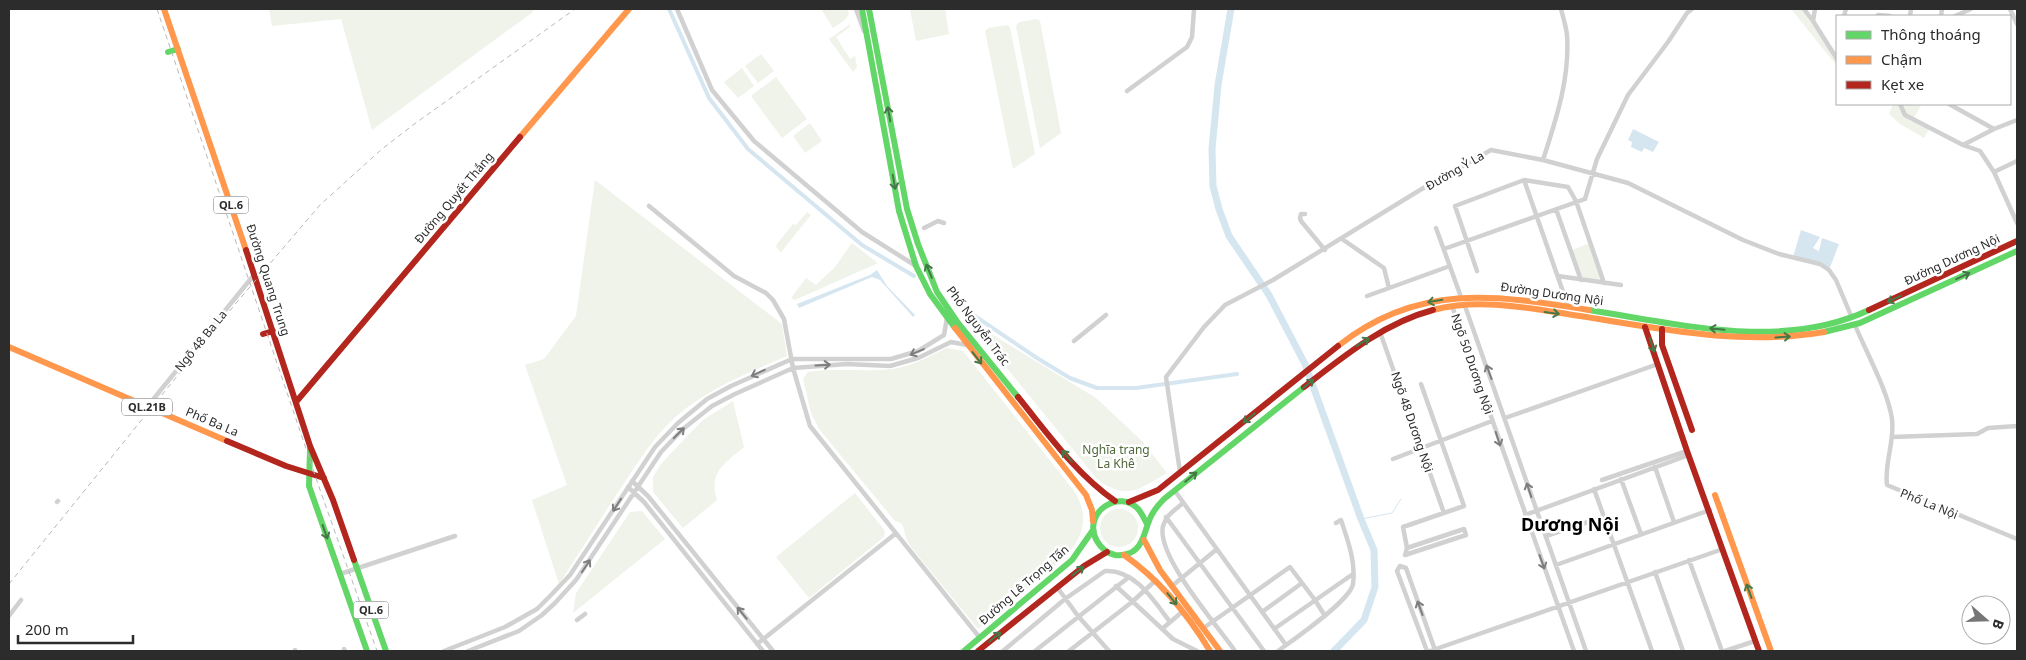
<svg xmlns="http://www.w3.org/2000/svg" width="2026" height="660" font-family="'Noto Sans',sans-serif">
<rect width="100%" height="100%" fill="#fff"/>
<path fill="#eff3ea" d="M269,9h263l1,3 -161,118 -31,-111 -69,7z
M821,9h10l2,2 2,-2h12l2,5 -4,6 -12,8z
M910,9h35l4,25 -33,7z
M1791,9h11l35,52v5z
M1037,19l3,2 21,112 -21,15 -24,-122 3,-4z
M850,24v3l-14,10 14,22 5,-3 2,11 -4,5 -24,-33z
M1007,25l3,2 25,127 -22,15 -28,-138 3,-3z
M761,54l13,17 -16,12 -13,-17z
M742,68l12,18 -16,12 -14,-16z
M776,77l31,42 -25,19 -31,-42z
M1893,104h29l-9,15 17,9 -6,10 -24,-14 -11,-10z
M810,123l12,18 -17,12 -12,-17z
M595,180l187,144 5,32c-32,14 -66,27 -95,48 -34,23 -55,60 -77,93 -19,29 -37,58 -56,87l-27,-84 35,-15 -42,-120 19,-6 32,-43z
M807,212l4,3 -30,37 -5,-5 1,-3 16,-20 3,1z
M852,243l26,20 -83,37 -4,-2 15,-20 10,7 19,-18z
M1590,243l14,39 -23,-3 -9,-29z
M967,319l129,79 46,43 25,32c-27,16 -41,28 -70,6z
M947,348l16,3 112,141c25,44 -13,68 -44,93 -18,15 -35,29 -53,44l-64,-78c-2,-4 -6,-7 -7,-11 -4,-9 -1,-17 -12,-19l-76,-92 -8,-16 -8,-34 5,-7c28,-4 57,0 85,-3 20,-3 36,-13 54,-21z
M733,401l11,46c-19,16 -36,25 -27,53l-34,28 -30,-36v-15l7,-12 30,-32 13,-13z
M855,493l30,38 -1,6 -75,61 -33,-41z
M1100 528a19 19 0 1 1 38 0a19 19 0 1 1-38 0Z
M642,511l23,28 -92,74 3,-20 54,-81z"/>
<path fill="#d5e6f1" d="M1633,129l26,13 -6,10 -9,-4 -2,4 -11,-5 1,-5 -4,-2z
M1801,230l19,7 -7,11 6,3 3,-13 17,6 -10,26 -9,-6 -27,-7z
M877,270l10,16 28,29 -2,2 -33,-37 -8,-3 -73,31 -2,-4 73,-29z"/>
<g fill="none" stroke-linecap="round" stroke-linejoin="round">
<path stroke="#d5e6f1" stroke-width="1" d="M1361,519l31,-6 9,-14"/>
<path stroke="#d5e6f1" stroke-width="4" d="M669,9l40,89 39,51 114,96 52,31
M954,302l83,56 33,20 27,10h39l101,-14"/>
<path stroke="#d5e6f1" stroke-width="7" d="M1231,9l-13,76 -6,64 1,37 6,23 10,27 40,59 36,69 56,155 13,31 1,37 -11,33 -30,31"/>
<path stroke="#d1d1d1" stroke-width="4.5" d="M677,9l35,81 42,51 108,91 54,34
M856,9l8,22
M1804,9l9,12
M1815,9l-2,12 24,38
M2010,9l7,15
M1878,15l12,1
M1844,16l2,-7
M1910,16l1,-7
M1941,16l1,-7
M1955,16l16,-7
M1127,91l60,-44 5,-10 2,-28
M1900,104l5,11 58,30 17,6 14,21 23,51
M1949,104l45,25 23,-9
M1963,145l31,-16
M1543,160c13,-41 27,-81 24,-125 -1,-9 -4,-18 -6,-26
M1994,172l23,-11
M1524,180l44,126
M649,206l85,70 32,17 7,7 11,19 9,49 17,58 170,212
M1556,209l25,71
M1305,214h-4l-1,4 1,3 24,29
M924,228l14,-7 6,2
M1436,228l25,69
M1342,239l42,29 5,20
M1444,249l141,-50 12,-40 31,-64 40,-53 19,-29 5,-4
M1477,271l-22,-65 69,-26 44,7 8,14 28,82
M1558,276l63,9
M1367,296l83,-30
M1452,306l122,345
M1465,306l121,345
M1855,325c11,27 33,66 37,94 3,23 -8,44 -5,66l130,54
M1380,332l64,181
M1074,341l32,-26
M147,407l106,-131
M1505,418l153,-54
M1892,437l85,-3 11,-6 29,-2
M1393,459l99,-38
M1655,467l19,55
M1180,472l-14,-95 38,-50 21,-22 48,-25 147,-90 71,-40 52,10 85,23 115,57 36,14 41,10 9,6 7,10 16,38
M1621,479l20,55
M1602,480l85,-29
M632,481l16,15 125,155
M628,487l16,15 119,149
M1594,489l58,162
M1175,491l111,154
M57,502l1,-1
M1183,503c-8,7 -17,12 -20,23 -7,30 54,99 72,125
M1525,515l164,-60
M1166,517l98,134
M1546,536l57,-19
M1407,548l57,-19 2,6 -61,20 2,-7 -4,-21 61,-21 -43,-122
M1689,560l33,91
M1556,565l154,-55
M1655,572l28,79
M340,574l115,-38
M1116,586l57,53 24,12
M1172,586l45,-37
M1057,587l21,29 31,35
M1262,612l40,-29
M9,616l12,-16
M577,620l8,-6
M1205,627l85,-60 25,33 10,16
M1162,629l20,-17
M1274,629l79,-55
M757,644l138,-110
M344,649l1,2
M295,650v1
M444,651l61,-24 32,-18 15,-15 18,-19 85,-128 23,-24 29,-24 24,-13 61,-27h99l27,-8 26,-16 3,-17
M468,651l51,-20 23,-16 13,-12 21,-23 85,-128 22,-23 29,-23 23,-12 58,-26 54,-4 43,2 28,-8 33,-16 16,3
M1003,651l62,-52 40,-28c30,-2 49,30 65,51
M1035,651l94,-74
M1069,651l63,-49 24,-22
M1278,651c15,-11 72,-50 75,-67 3,-22 -5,-43 -12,-64l-5,3
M1427,651l-30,-80 3,-5 6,2 29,82
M1430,651l293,-102
M1725,651l30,-10"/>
<path stroke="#63d668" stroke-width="6" d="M862,9l37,202 17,55 14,28 25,34
M869,9l38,200 11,35 19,48 21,31 60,74
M168,52l10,-3
M1589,310c91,14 193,41 280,0
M1824,332l36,-9 157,-72
M310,449l-1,37 58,165
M1147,524c-2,-4 -5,-10 -8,-14 -19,-23 -58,3 -42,31 4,7 9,12 18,14 7,1 16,-1 21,-6 8,-7 9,-19 13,-28 3,-9 9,-16 15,-22l140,-112
M354,560l32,91
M964,651l108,-91 21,-30"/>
<path stroke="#ff974d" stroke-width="6" d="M164,9l82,241
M520,137l109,-128
M1433,310c47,-13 100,-1 147,6 81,13 162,30 244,16
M955,328l131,167 6,15 1,11
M1338,346c80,-64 158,-51 251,-36
M9,347l218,94
M1715,495l56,156
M1144,540l16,30 60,81
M1124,555c36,25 63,58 86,96"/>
<path stroke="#b3261e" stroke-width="6" d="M246,250l64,196 23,54 21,60
M1869,310l148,-69
M1645,327l42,124 72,200
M1662,329v16l30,85
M263,334l10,-3
M1304,387c40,-31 80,-64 129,-77
M1018,397c30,37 58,77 97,104
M296,402l224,-265
M227,441l59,25 38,12
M1129,502l29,-12 180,-144
M978,651l106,-85 23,-14"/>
<path stroke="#b8b8b8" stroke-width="1" stroke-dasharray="5 4" stroke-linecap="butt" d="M157,9l161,475 59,167
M9,584l228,-282 83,-97 62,-56 31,-24 162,-116"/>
</g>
<defs><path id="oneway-shaft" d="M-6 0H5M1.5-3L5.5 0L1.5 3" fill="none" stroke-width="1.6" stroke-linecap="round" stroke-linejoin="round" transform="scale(1.25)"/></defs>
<g stroke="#457847">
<use href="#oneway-shaft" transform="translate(889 114) rotate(-100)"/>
<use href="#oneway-shaft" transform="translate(894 182) rotate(80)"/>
<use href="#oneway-shaft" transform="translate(929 271) rotate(-112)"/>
<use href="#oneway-shaft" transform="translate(1963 276) rotate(-25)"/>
<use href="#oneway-shaft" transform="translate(1894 299) rotate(155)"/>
<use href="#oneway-shaft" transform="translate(1435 301) rotate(170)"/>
<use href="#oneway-shaft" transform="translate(1552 313) rotate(8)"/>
<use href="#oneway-shaft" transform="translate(1717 329) rotate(-174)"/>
<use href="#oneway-shaft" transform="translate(1783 337) rotate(-4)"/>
<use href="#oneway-shaft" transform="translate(1363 342) rotate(-31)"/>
<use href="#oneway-shaft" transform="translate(1652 345) rotate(71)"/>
<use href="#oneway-shaft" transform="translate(977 358) rotate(52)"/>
<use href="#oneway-shaft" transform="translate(1308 384) rotate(-39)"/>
<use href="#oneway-shaft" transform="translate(1249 418) rotate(141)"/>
<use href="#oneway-shaft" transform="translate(1067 456) rotate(-132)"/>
<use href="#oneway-shaft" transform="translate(1191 477) rotate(-40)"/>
<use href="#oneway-shaft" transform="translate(325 532) rotate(71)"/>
<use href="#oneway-shaft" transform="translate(1078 571) rotate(-38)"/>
<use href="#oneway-shaft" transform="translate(1749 591) rotate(-110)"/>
<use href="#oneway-shaft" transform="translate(1172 599) rotate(51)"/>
<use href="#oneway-shaft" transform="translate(995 637) rotate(-40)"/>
</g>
<g stroke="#7e7e7e">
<use href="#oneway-shaft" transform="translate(917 352) rotate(157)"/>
<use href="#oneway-shaft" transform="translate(823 365) rotate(-3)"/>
<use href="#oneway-shaft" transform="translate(1489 372) rotate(-110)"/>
<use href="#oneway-shaft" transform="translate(758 373) rotate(155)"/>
<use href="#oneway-shaft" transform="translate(679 433) rotate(-45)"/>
<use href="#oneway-shaft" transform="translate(1498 439) rotate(72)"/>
<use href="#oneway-shaft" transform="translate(1529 490) rotate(-108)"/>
<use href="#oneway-shaft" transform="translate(617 505) rotate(123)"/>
<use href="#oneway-shaft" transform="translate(1542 562) rotate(70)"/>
<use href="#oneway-shaft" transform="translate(586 566) rotate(-56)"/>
<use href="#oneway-shaft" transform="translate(1420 608) rotate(-110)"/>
<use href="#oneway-shaft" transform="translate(742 613) rotate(-129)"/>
</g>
<g text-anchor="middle" stroke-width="5" stroke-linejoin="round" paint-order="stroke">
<g fill="#fff" stroke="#6b6b6b" stroke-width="1">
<rect x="213.5" y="196.5" width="35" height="17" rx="4"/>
<rect x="122" y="398.5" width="50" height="17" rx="4"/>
<rect x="353.5" y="601.5" width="35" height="17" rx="4"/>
</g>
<g font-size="11" font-weight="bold" fill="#2c2c2c">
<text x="231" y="209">QL.6</text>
<text x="147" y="411">QL.21B</text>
<text x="371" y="614">QL.6</text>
</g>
<g font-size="12" fill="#2c2c2c" stroke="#fff">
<text transform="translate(1455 171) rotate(-30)" y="4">Đường Ỷ La</text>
<text transform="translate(454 198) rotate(-50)" y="4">Đường Quyết Thắng</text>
<text transform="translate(1952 260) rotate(-25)" y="4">Đường Dương Nội</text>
<text transform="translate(268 280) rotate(72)" y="4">Đường Quang Trung</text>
<text transform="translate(1552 294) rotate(8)" y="4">Đường Dương Nội</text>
<text transform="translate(978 326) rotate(53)" y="4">Phố Nguyễn Trác</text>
<text transform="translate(201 341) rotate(-51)" y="4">Ngõ 48 Ba La</text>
<text transform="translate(1472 364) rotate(71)" y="4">Ngõ 50 Dương Nội</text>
<text transform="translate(212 422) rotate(23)" y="4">Phố Ba La</text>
<text transform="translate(1412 422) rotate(71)" y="4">Ngõ 48 Dương Nội</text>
<text transform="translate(1929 504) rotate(22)" y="4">Phố La Nội</text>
<text transform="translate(1024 585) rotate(-41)" y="4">Đường Lê Trọng Tấn</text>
</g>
<g font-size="12" fill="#4f6838" stroke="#fff">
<text x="1116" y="454">Nghĩa trang<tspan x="1116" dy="14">La Khê</tspan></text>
</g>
<g font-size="18" font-weight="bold" fill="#000" stroke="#fff">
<text x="1570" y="531">Dương Nội</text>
</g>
</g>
<rect width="2026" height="660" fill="none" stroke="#2c2c2c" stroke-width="20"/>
<rect x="1836" y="15" width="175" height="90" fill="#ffffff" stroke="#ababab"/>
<rect x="1846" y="31" width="25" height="8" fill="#63d668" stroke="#ababab"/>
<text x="1881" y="40" font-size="15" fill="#2c2c2c">Thông thoáng</text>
<rect x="1846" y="56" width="25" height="8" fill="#ff974d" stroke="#ababab"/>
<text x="1881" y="65" font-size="15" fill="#2c2c2c">Chậm</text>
<rect x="1846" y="81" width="25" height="8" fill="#b3261e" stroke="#ababab"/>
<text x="1881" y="90" font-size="15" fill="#2c2c2c">Kẹt xe</text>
<g transform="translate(1986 620) rotate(110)"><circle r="24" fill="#ffffff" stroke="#ababab"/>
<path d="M0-4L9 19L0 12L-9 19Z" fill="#767676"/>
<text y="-8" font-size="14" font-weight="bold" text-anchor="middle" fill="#2c2c2c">B</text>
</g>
<path d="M18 635v8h115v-8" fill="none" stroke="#2c2c2c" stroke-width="2.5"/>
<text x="25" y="635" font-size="15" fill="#2c2c2c" stroke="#ffffff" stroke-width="4" paint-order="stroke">200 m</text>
</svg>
